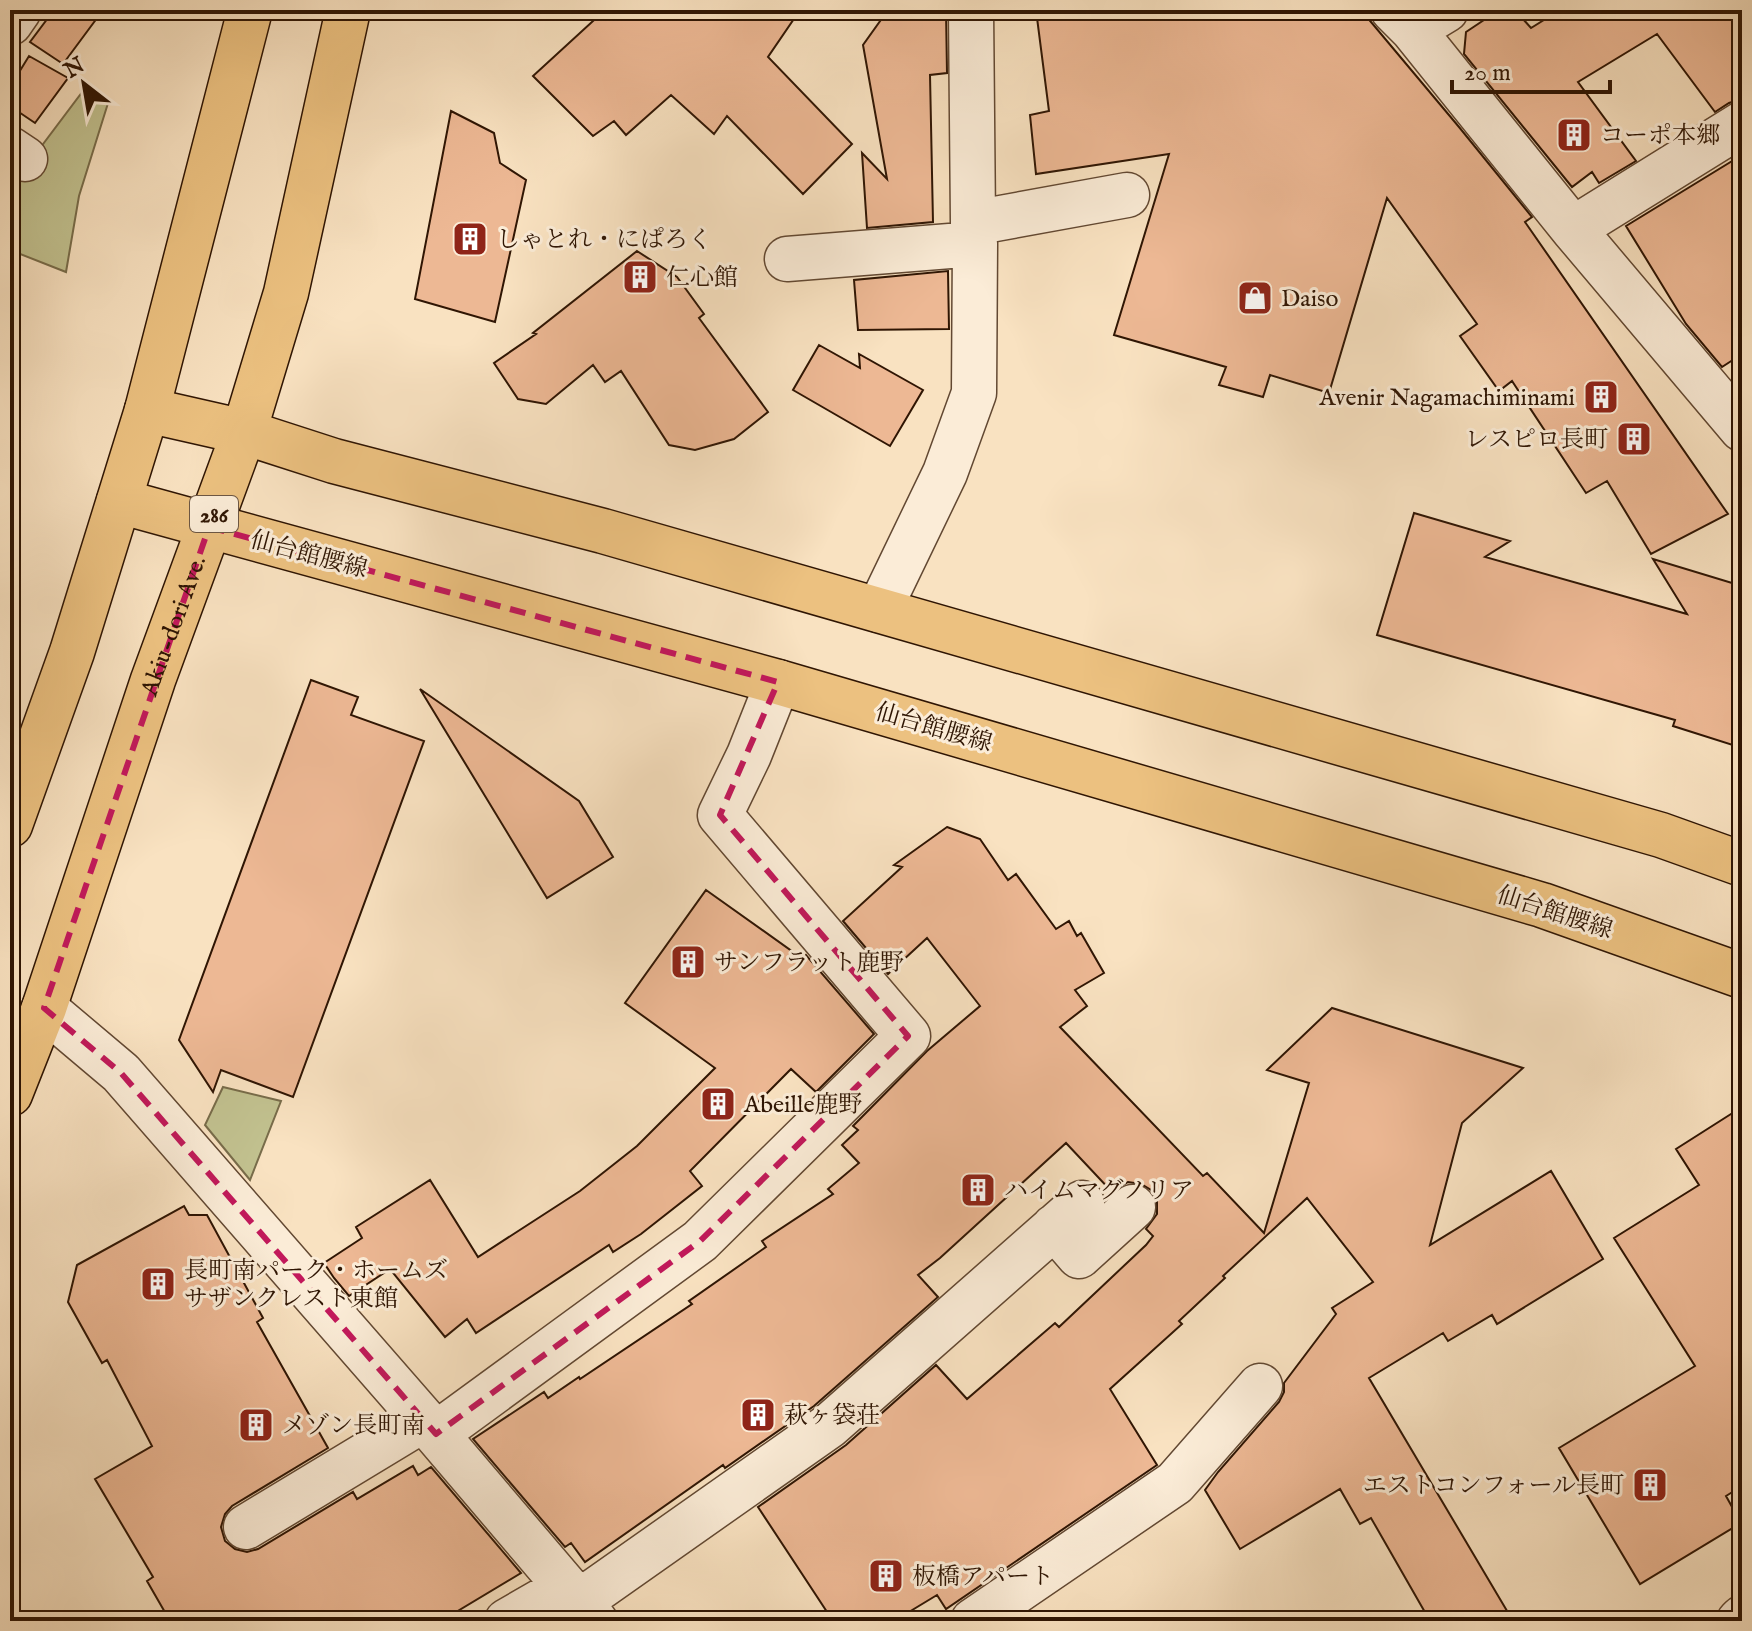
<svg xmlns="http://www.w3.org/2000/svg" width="1752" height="1631" font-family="'IM FELL English','Noto Serif JP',serif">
<rect width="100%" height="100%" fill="#f9e2c1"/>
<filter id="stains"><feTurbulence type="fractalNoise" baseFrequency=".0025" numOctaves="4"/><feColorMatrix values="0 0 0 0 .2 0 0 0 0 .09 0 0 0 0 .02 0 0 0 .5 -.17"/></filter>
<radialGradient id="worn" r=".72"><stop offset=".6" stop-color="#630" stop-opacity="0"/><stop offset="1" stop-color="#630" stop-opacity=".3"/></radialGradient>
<path fill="#c2c290" stroke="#786c4a" stroke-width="2" d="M83,91l26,9 -30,96 -13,76 -56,-22v-62z
M223,1087l58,14 -31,79 -45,-55z"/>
<path fill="#edb894" stroke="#2f1503" stroke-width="2" d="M54,10h49l-40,54 -33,-22z
M605,10h195l-32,47 84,87 -49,50 -76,-78 -13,18 -43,-39 -45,40 -12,-14 -21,15 -60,-60z
M888,10h58l1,63 -17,2 3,147 -66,6 -5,-75 25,26 -24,-134z
M1036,10h325l98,117 73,90 -7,5 203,292 -77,40 -44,-73 -21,12 -74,-112 -13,10 -39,-55 17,-12 -90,-126 -58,195 -59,-18 -7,22 -44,-12 7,-18 -112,-32 55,-181 -133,20 -6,-59 19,-4z
M1499,10h16l16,18 29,-18h182v89l-13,4 -14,9 -58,-78 -79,48 58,79 -37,22 -7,-11 -20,15 -108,-133 2,-22z
M29,56l39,22 -33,45 -25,-17v-19z
M451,111l43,22 6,30 26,17 -31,142 -80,-23z
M1742,155v199l-20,13 -36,-43 -60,-98z
M637,251l40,26 27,37 -5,4 69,94 -34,27 -39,11 -26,-5 -48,-74 -16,11 -12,-17 -47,39 -28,-5 -24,-36 42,-29 -3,-1z
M948,271l1,58 -91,1 -4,-50z
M819,345l41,23 -1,-14 64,36 -33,56 -97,-56z
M1414,513l96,28 -25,16 202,57 -34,-55 89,27v162l-69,-22 2,-6 -298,-85z
M311,680l47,17 -7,18 73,26 -131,356 -72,-27 -8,22 -34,-52z
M420,689l159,112 34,56 -66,41z
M947,827l33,12 28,41 8,-6 40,55 13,-8 8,15 4,-3 23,40 -29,17 12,16 -27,21 143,149 4,-3 57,60 45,-150 -42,-13 65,-62 191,60 -61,55 -32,122 121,-74 52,88 -106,65 -5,-9 -44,26 -5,-8 -74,45 144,243h-83l-59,-103 -11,6 -20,-35 -100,60 -35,-59 13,-18 61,-70 5,-10v-9l52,-69 -4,-6 41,-26 -66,-84 -84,78 2,2 -46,43 3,3 -72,65 47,76 -211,144 -9,-14 -43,26h-61l-75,-114 88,-62 90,-80 31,34 88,-76 4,4 87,-82 7,-9 -7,-7 11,-15v-13l-6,-11 -10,-6 -13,-2 -16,10 -46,-49 -126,115 -22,17 20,22 -124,109 -89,62 -2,-3 -138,97 -14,-19 -6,4 -92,-108 71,-47 4,6 31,-21 1,2 112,-75 -3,-3 77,-54 -4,-6 71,-47 -5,-5 31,-26 -17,-18 16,-15 -5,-4 74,-75 53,-45 -53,-68 -39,36 -45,-53 59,-54 -8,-2z
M706,890l97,69 3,-4 68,79 -58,58 -25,-23 -101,102 12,15 -61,48 -28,18 -4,-7 -133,88 -9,-14 -22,18 -55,-68 -41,27 -15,-18 -10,-15 38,-25 -6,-11 74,-47 48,77 102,-66 57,-45 78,-78 -90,-65z
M1742,1107v379l-16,10 15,27 -101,61 -81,-136 136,-82 -81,-128 85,-53 -23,-36z
M184,1206l5,9h18l56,103 -6,4 71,126 -96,58 -7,8 -4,13 4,14 10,8 12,3 11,-3 95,-57 4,7 56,-33 5,9 13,-8 90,106 -80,48h-271l-23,-40 6,-4 -58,-98 57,-33 -45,-86 -5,3 -34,-61 9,-37z"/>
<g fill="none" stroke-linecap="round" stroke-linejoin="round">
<defs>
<path id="minor" d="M1393,10l20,20 160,199 169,200
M10,23l9,-13
M1413,30l33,-20
M10,149l15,10
M973,223l154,-28
M1573,229l169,-105
M787,259l188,-15
M879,610l66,-137 29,-80 1,-149 -2,-21 -2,-213
M44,1008l77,65 315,361 159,187
M1054,1227l25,29 54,-49
M436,1434l264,-193 208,-205 -188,-221 29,-60 29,-73
M246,1527l177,-107
M579,1602l250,-176 253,-223
M507,1621l59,-34
M973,1621l202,-138 85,-97
M1739,1621l3,-3"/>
<path id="major" d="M147,410l97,22 90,29 269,70 1058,304 81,29
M119,501l659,181 764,223 200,71"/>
<g id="highway">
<path d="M10,825l62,-173 75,-242 103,-400"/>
<path id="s1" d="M10,1094l34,-86 109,-328 91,-248 42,-139 62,-283"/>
</g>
</defs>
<use href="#minor" stroke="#624832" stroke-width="47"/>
<use href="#major" stroke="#2f1503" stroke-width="47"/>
<use href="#highway" stroke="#2f1503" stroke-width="47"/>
<use href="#minor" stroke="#fbecd7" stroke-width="44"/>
<use href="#major" stroke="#ecc180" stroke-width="44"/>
<use href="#highway" stroke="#ecc180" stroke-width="44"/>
</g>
<path fill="none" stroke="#c2185b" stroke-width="6" stroke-dasharray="16 10" stroke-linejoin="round" d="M209,527l569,155 -58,133 188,221 -208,205 -264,193 -315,-361 -77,-65z"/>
<defs>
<symbol id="building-square" viewBox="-11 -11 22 22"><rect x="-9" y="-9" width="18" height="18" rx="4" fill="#8f2418" stroke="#fbecd7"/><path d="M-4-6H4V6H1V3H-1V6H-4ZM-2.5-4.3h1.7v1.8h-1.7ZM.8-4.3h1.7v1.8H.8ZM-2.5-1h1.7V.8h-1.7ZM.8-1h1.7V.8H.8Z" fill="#fff"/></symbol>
<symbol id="shop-square" viewBox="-11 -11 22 22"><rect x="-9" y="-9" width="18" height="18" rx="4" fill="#8f2418" stroke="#fbecd7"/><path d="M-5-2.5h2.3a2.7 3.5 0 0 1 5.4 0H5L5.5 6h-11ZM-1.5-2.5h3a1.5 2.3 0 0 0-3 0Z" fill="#fff"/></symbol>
</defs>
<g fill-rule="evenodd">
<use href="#building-square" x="1554" y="115" width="40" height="40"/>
<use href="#building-square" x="450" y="219" width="40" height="40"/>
<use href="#building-square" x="620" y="257" width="40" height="40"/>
<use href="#shop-square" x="1235" y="278" width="40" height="40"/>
<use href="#building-square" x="1581" y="377" width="40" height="40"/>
<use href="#building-square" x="1614" y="419" width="40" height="40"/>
<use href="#building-square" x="668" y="942" width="40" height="40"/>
<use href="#building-square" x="698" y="1084" width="40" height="40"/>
<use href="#building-square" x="958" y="1170" width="40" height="40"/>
<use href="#building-square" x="138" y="1264" width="40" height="40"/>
<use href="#building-square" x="738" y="1395" width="40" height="40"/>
<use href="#building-square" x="236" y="1405" width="40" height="40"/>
<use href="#building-square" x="1630" y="1465" width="40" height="40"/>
<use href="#building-square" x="866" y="1556" width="40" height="40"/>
</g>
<g text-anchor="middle" stroke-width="6" stroke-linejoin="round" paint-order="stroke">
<rect fill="#fbecd7" stroke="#6c5643" stroke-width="2" x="190" y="496" width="48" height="36" rx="6"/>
<g font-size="22" font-weight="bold" fill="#2f1503">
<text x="214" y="522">286</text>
</g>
<g font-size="24" fill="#2f1503" stroke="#fbecd7" text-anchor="start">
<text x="1600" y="143">コーポ本郷</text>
<text x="496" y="247">しゃとれ・にぱろく</text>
<text x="666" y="285">仁心館</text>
<text x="1281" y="306">Daiso</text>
<text x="1575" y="405" text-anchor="end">Avenir Nagamachiminami</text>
<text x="1608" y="447" text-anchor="end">レスピロ長町</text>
<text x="714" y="970">サンフラット鹿野</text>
<text x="744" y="1112">Abeille鹿野</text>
<text x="1004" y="1198">ハイムマグノリア</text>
<text x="184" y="1278">長町南パーク・ホームズ<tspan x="184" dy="28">サザンクレスト東館</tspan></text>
<text x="784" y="1423">萩ヶ袋荘</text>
<text x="282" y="1433">メゾン長町南</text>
<text x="1624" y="1493" text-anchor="end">エストコンフォール長町</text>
<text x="912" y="1584">板橋アパート</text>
</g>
<g font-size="24" fill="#2f1503" stroke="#fbecd7">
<text transform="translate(309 554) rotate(15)" y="8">仙台館腰線</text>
<text dy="8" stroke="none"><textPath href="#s1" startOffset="496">Akiu-dori Ave.</textPath></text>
<text transform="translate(934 727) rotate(16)" y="8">仙台館腰線</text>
<text transform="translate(1555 912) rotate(18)" y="8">仙台館腰線</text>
</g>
</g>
<rect width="1752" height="1631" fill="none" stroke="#f9e2c1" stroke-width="40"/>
<rect x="12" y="12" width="1728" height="1607" fill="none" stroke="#2f1503" stroke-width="4"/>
<rect x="20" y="20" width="1712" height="1591" fill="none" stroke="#2f1503" stroke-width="2"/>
<g transform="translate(84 84) rotate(329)" stroke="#fbecd7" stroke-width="6" paint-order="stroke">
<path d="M0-6L14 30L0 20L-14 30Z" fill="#2f1503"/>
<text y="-12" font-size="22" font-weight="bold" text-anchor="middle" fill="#2f1503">N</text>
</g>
<path d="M1452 80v12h158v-12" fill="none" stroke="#2f1503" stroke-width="4"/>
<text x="1464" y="80" font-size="24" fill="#2f1503" stroke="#fbecd7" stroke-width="6" paint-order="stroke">20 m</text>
<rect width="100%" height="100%" filter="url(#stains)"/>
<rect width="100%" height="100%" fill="url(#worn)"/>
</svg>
